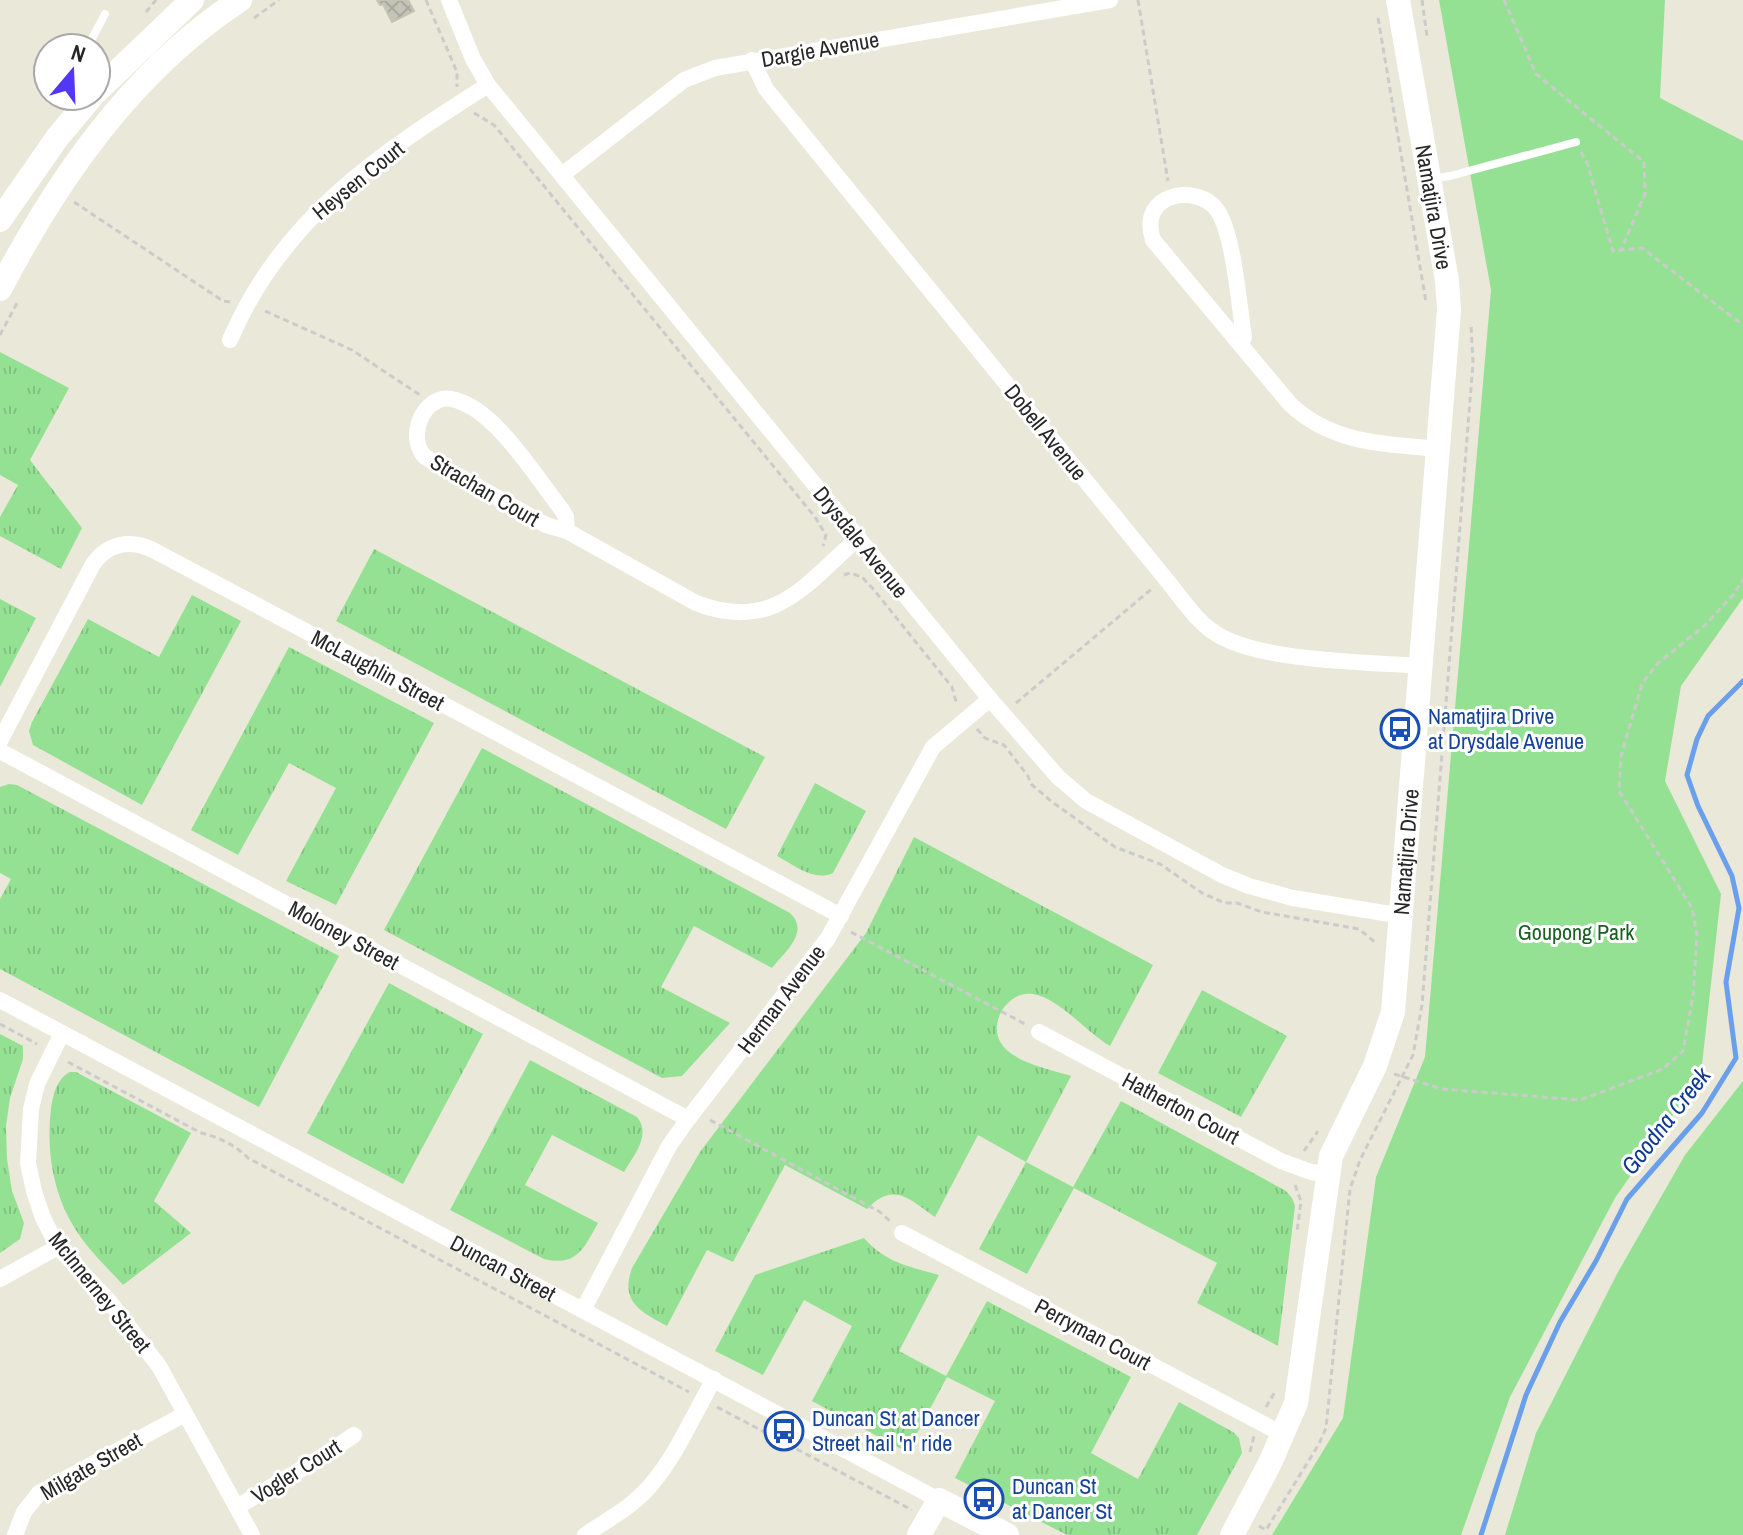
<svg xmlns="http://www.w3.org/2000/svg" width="1743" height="1535" font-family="'Archivo Narrow',sans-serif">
<defs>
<pattern id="grass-tufts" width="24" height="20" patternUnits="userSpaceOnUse" patternTransform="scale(2)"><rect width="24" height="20" fill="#95e194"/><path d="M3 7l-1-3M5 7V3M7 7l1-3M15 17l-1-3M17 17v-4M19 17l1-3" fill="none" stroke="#80c180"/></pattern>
<pattern id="building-cross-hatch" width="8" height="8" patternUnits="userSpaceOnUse" patternTransform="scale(2)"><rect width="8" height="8" fill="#c5c4b8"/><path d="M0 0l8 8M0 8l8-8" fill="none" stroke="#a9a89e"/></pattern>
</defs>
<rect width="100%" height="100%" fill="#eae8d8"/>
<path fill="url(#grass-tufts)" d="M0,352l69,36 -39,72 52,68 -21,41 -61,-33v-19l18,-32 -18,-10z
M374,549l391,208 -39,72 -390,-208z
M192,595l49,26 -99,184 -109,-60 -4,-14 3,-9 56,-103 71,38z
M0,599l36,19 -36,69z
M289,647l145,76 -98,182 -50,-24 50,-93 -47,-25 -51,92 -47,-25z
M482,748l308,165c20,19 -5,39 -18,55l-78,-42 -33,61 69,36 -48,53 -20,2 -278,-148z
M815,783l51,28 -33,62c-19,9 -39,-8 -56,-17z
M9,784l8,1 322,171 -80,151 -259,-138v-70l11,-20 -11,-6v-86z
M914,837l239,128 -43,81c-24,-14 -51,-48 -77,-52 -26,-4 -47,31 -30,52 15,18 47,23 68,30l-45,86 47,25 48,-86 165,90 6,7 3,8 -17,140 -81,-43 20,-40 -143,-75 -47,86 -48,-25 47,-87 -48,-27 -43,82c-26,-18 -41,-36 -68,-8l-82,-44 -52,97 -26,-12 -40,76c-27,-15 -47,-24 -35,-58l68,-116 166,-219z
M389,983l94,51 -80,150 -96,-51z
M1202,990l85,46 -46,81 -83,-44z
M0,1034l23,12v13l-13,39 -4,28 1,33 5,32 12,32 -4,16 -20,14z
M530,1060l107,57c15,18 -4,39 -13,55l-72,-37 -27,50 73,38c-14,25 -21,44 -54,36l-94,-49z
M70,1072h6l115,61 -37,68 37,32 -68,52c-15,-17 -33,-33 -45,-52 -25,-36 -32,-82 -27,-124 2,-14 6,-31 19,-37z
M864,1238c22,25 44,28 75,37l-40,76 47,25 41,-75 144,76 -40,76 47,26 41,-77 54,30 6,6 3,15 -45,82h-130l-112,-57 40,-77 -48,-24 -40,75 -95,-51 40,-75 -48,-26 -41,75 -48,-24 40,-76z"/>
<path fill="#95e194" d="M1439,0h226l-5,98 83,43v457l-62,88 -16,95 56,113 -20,180 -86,124 -105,199 -49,138h-189l71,-117 33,-241 49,-120 66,-767z
M1743,1081v454h-238l31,-102 82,-161 67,-117z"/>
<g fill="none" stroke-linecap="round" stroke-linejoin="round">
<path stroke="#6a9fec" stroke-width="5" d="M1481,1535l45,-140 34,-73 36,-61 31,-62 75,-86 34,-55 -10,-76 13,-74 -7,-32 -34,-70 -11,-31 10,-36 11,-23 35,-35"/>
</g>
<path fill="url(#building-cross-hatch)" stroke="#c5c4b2" stroke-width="2" d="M377,0h31l6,11 -22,11 -9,-18 -3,1z"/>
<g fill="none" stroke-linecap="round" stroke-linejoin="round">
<path stroke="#cbcbcb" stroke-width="3" stroke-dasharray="6 4" stroke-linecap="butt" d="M426,0l31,72v15
M1138,0l30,181
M1422,0l5,36
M1504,0l32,74 108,88 1,32 -24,56
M146,12l10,-12
M254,18l25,-18
M1378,18l48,284
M474,113l20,12 321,392 11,18 -3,11
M1581,152l6,11 26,88 29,-3 101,77
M74,202l149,99 8,1
M265,311l87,39 68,45
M0,335l17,-32
M844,575l6,-2 12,4 12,13 78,97 5,18
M1016,703l138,-116
M977,729l8,9 19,7 24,31 3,8 20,17 64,46 45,17 42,29 23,10h12l25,9 97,17 17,14
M851,932l174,92
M0,1024l37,20
M68,1062l133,71c18,4 34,12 47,25l441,234
M1394,1074l48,15 138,11 83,-31 20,-18 10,-55 4,-61 -5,-27 -73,-117 2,-35 21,-72 15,-20 46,-37 31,-33 9,-15
M710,1120l170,92 11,10
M1304,1151l14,-20
M1295,1185l6,16 -4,31
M717,1407l195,103
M1266,1407l10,-17
M1250,1452l4,-16
M1259,1526l7,4 53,-86 7,-16 24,-239 10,-29 53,-105 9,-50 51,-642 -2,-39"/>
<path stroke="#fff" stroke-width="8" d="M87,48l18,-34
M1430,179l20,-3 126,-34"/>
<g stroke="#fff" stroke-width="16">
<path d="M449,0l24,59 15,26 502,614 68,78 28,24 136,74 27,11 44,12 109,18"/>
<path d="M752,60l14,29 399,489c15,18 30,42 50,55 44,29 152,29 207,33"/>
<path d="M562,175l122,-95 31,-12 395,-68"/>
<path d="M230,340c52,-122 149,-186 258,-255"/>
<path d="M1241,344l3,-7c-5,-31 -10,-103 -27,-127 -18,-26 -80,-19 -64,30l137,164c42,40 95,40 150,45"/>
<path d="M567,531l-1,-14 -4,-7c-24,-31 -60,-88 -94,-105 -8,-4 -20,-9 -29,-5 -22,9 -29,41 -14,57l121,68 21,6 129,72c78,30 109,-18 162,-65"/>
<path d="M0,741l93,-177c15,-21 37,-25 60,-14l688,366"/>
<path d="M0,751l688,368"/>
<path id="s1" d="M0,1000l939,500"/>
<path d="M1039,1032l242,129 30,11 16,2"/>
<path d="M62,1033l-25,51 -6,25 -3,54 6,28 9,27 15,29 51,54 50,65 93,169"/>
<path d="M902,1233l382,202"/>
<path d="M0,1279l58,-32"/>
<path d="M583,1310l86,-164 19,-27 140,-181 105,-191 57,-48"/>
<path d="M237,1507l80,-47 37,-25"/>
<path d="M15,1535l9,-23 15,-19 146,-79"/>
<path d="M585,1535c22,-15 47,-28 65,-49 26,-30 44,-72 64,-107"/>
</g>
<g stroke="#fff" stroke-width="24">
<path d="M96,92l96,-92"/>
<path d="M0,220l57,-82 35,-42"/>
<path d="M0,289c59,-112 132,-218 240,-289"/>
<path d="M919,1535l20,-35 68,35"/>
<path id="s2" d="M1232,1535l38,-72 26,-60 35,-247 44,-90 18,-54 56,-702 -2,-29 -49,-281"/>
</g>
</g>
<defs>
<symbol id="bus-ring" viewBox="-11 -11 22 22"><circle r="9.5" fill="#fff" stroke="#1a4fb4" stroke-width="1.5"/><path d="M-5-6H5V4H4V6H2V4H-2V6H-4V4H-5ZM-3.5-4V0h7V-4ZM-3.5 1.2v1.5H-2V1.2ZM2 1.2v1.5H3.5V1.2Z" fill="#1a4fb4"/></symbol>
</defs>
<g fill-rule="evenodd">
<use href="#bus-ring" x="1378" y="707" width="44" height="44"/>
<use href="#bus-ring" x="762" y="1409" width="44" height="44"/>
<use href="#bus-ring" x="962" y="1477" width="44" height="44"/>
</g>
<g text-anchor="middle" stroke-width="6" stroke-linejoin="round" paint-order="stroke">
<g font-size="22" fill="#272727" stroke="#fff">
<text transform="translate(820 49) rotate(-10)" y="8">Dargie Avenue</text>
<text transform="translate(358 180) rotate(-39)" y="8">Heysen Court</text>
<text transform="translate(1434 207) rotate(80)" y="8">Namatjira Drive</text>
<text transform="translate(1046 432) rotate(51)" y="8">Dobell Avenue</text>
<text transform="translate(485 490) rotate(30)" y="8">Strachan Court</text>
<text transform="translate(861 542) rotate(51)" y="8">Drysdale Avenue</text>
<text transform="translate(378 670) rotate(28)" y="8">McLaughlin Street</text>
<text dy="8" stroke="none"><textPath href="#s2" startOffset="714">Namatjira Drive</textPath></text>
<text transform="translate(344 935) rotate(28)" y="8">Moloney Street</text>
<text transform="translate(781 999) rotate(-53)" y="8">Herman Avenue</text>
<text transform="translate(1181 1108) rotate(28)" y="8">Hatherton Court</text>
<text dy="8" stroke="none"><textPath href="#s1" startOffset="570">Duncan Street</textPath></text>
<text transform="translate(100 1292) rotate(51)" y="8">McInnerney Street</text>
<text transform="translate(1093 1334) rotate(28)" y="8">Perryman Court</text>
<text transform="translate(91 1466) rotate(-30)" y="8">Milgate Street</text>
<text transform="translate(296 1471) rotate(-32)" y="8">Vogler Court</text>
</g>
<g font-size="22" fill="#164399" stroke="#fff" text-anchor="start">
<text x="1428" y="724">Namatjira Drive<tspan x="1428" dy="25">at Drysdale Avenue</tspan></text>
<text x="812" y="1426">Duncan St at Dancer<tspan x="812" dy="25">Street hail 'n' ride</tspan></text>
<text x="1012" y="1494">Duncan St<tspan x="1012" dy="25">at Dancer St</tspan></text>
</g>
<g font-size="22" fill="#196122" stroke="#fff">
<text x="1576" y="940">Goupong Park</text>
</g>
<g font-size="24" font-style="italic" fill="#0e3a93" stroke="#fff">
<text transform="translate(1666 1121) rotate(-52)" y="8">Goodna Creek</text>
</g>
</g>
<g transform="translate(72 72) rotate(19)"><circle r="38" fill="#ffffff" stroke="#a9a9a9" stroke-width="2"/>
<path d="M0-6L14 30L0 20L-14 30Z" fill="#5337f7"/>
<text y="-12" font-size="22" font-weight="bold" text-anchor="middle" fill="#272727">N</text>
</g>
</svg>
